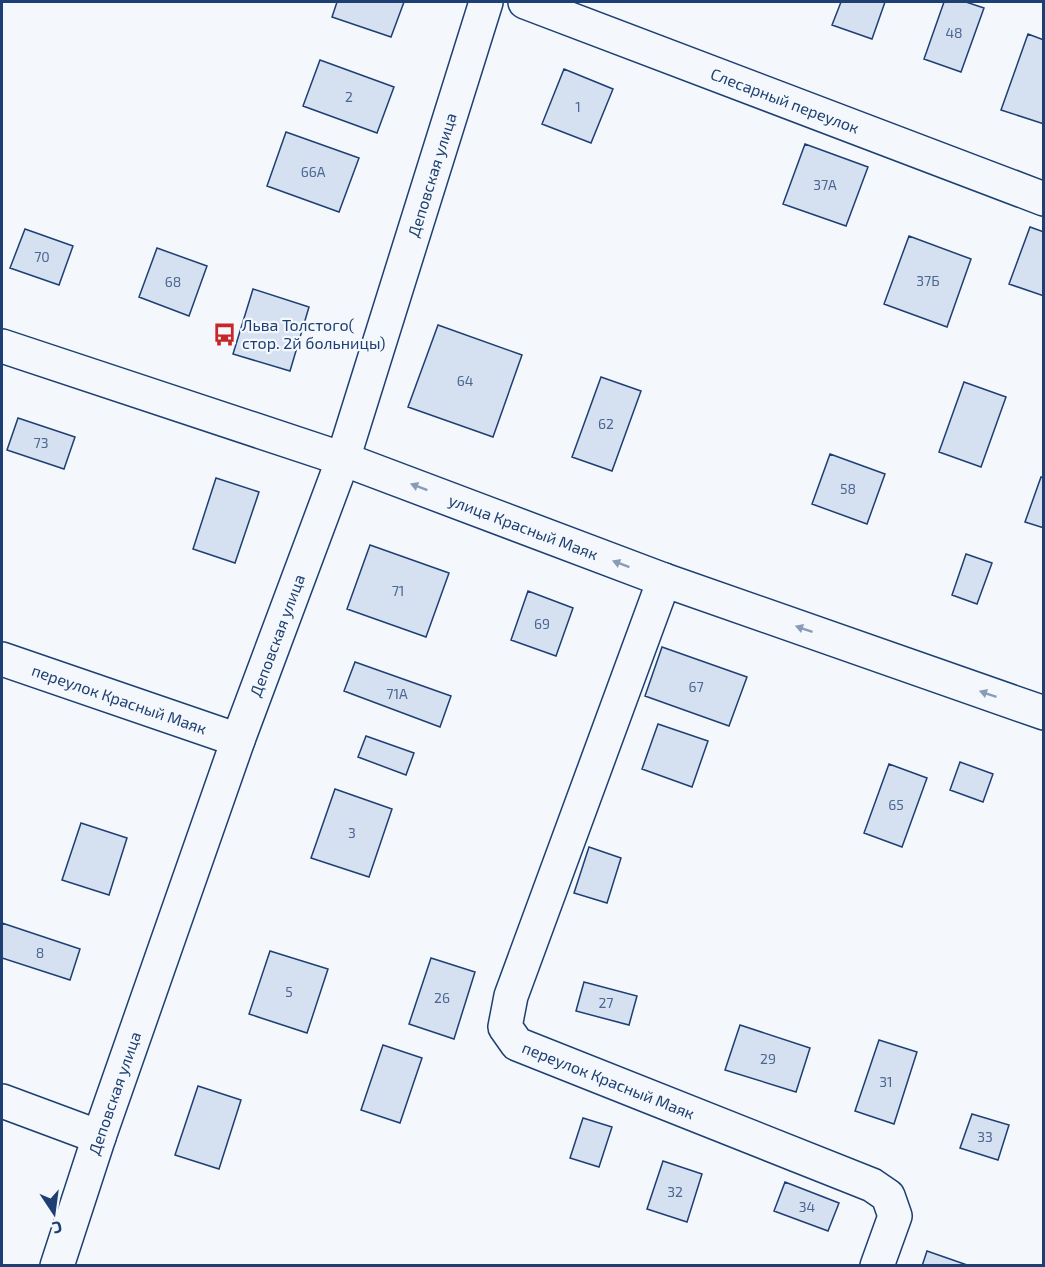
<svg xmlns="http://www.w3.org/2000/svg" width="1045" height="1267" font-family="'Exo 2',sans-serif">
<rect width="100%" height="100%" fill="#f4f7fb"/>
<path fill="#d5e0f0" stroke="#1d3f73" stroke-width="1.5" d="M337,2h67l-13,35 -59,-20z
M841,2h44l-13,37 -40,-14z
M944,2h22l18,6 -23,64 -37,-13z
M1028,34l16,6v84l-43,-14z
M320,60l74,27 -17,46 -74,-27z
M564,69l49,20 -22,54 -49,-19z
M286,132l73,26 -20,54 -72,-26z
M805,144l63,23 -22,59 -63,-22z
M1030,227l14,5v64l-35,-12z
M25,229l48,17 -14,39 -49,-17z
M909,236l62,23 -24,68 -63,-23z
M157,248l50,18 -18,50 -50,-19z
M253,289l56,18 -19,64 -57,-17z
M438,325l84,30 -29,82 -85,-30z
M601,377l40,14 -29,80 -40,-14z
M964,382l42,15 -25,70 -42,-15z
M18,418l57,19 -11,32 -57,-19z
M830,454l55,20 -18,50 -55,-20z
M1041,477l3,1v50l-19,-6z
M216,478l43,14 -24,71 -42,-14z
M370,545l79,28 -23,64 -79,-28z
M966,554l26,9 -15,41 -25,-9z
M528,591l45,17 -17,48 -45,-16z
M662,647l85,30 -18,49 -84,-30z
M355,662l96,34 -11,31 -96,-36z
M658,724l50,17 -16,46 -50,-18z
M366,736l48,17 -8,22 -48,-18z
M960,762l33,12 -10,28 -33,-12z
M889,764l38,14 -25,69 -38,-14z
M335,789l57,20 -23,68 -58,-19z
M81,823l46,15 -18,57 -47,-15z
M589,847l32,11 -14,45 -33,-10z
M2,923l78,26 -10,31 -68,-22z
M270,951l58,18 -21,64 -58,-19z
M431,958l44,14 -21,67 -45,-15z
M584,982l53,14 -8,29 -53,-14z
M740,1025l70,23 -14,44 -71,-22z
M879,1040l38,12 -23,72 -39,-13z
M383,1045l39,13 -22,65 -39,-13z
M198,1086l43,14 -22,69 -44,-14z
M972,1114l37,11 -11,35 -38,-12z
M583,1118l29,9 -13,40 -29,-9z
M663,1161l39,13 -15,48 -40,-13z
M785,1182l54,21 -11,28 -54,-20z
M927,1251l43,15h-48z"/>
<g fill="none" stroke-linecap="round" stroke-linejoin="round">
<defs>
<g id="street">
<path id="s1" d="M525,2l519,197"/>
<path id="s2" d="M664,580l-153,416 -6,31 12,17 355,141 16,11 7,20 -18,50"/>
<path id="s3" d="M2,659l236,81"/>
<path d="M2,1101l97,36"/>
<path id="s4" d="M57,1266l42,-129 139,-397 105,-281 143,-457"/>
</g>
<g id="primary">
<path id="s5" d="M2,346l341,113 321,121 380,133"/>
</g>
</defs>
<use href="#street" stroke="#1d3f73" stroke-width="36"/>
<use href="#primary" stroke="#1d3f73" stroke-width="36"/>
<use href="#street" stroke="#f4f7fb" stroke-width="33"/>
<use href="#primary" stroke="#f4f7fb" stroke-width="33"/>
</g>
<defs><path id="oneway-solid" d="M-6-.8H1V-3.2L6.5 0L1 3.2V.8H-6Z" transform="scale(1.5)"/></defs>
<g fill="#889bb7">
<use href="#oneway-solid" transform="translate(419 487) rotate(-159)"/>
<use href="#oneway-solid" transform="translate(621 564) rotate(-159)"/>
<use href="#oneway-solid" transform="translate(804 629) rotate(-161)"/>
<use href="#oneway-solid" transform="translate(988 694) rotate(-161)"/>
</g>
<defs>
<symbol id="bus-bare" viewBox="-9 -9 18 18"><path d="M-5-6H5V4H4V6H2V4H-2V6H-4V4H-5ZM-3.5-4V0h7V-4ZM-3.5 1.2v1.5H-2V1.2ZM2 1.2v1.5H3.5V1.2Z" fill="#c62828" stroke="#f4f7fb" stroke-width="2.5" paint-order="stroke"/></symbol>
</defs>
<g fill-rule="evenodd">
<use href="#bus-bare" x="208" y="318" width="33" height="33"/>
</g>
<g text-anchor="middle" stroke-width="4.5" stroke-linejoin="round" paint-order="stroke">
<g font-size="14" fill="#4b6792">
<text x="954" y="38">48</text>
<text x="349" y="102">2</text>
<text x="578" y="112">1</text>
<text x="313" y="177">66А</text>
<text x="825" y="190">37А</text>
<text x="42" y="262">70</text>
<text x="928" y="286">37Б</text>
<text x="173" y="287">68</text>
<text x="465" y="386">64</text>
<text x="606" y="429">62</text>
<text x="41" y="448">73</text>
<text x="848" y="494">58</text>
<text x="398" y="596">71</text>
<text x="542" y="629">69</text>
<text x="696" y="692">67</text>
<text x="397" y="699">71А</text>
<text x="896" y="810">65</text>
<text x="352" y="838">3</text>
<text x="40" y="958">8</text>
<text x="289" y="997">5</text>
<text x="442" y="1003">26</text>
<text x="606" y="1008">27</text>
<text x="768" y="1064">29</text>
<text x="886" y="1087">31</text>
<text x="985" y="1142">33</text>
<text x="675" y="1197">32</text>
<text x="807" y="1212">34</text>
</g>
<g font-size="16" fill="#1d3f73" stroke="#f4f7fb">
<text dy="6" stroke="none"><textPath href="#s1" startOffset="278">Слесарный переулок</textPath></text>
<text dy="6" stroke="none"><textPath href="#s4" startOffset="1154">Деповская улица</textPath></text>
<text dy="6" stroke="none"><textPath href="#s5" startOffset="552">улица Красный Маяк</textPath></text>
<text dy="6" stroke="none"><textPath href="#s4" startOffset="668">Деповская улица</textPath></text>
<text dy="6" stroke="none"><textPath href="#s3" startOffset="124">переулок Красный Маяк</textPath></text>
<text dy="6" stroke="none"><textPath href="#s2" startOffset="594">переулок Красный Маяк</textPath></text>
<text dy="6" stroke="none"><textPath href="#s4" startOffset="182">Деповская улица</textPath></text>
</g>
<g font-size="16" fill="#1d3f73" stroke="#f4f7fb" text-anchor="start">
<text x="242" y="331">Льва Толстого(<tspan x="242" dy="18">стор. 2й больницы)</tspan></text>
</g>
</g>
<rect width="1045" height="1267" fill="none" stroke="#1d3f73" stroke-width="6"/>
<g transform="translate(54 1213) rotate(167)" stroke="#f4f7fb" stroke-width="4.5" paint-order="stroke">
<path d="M0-4.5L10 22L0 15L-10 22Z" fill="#1d3f73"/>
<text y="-9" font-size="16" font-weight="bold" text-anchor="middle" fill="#1d3f73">С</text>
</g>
</svg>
